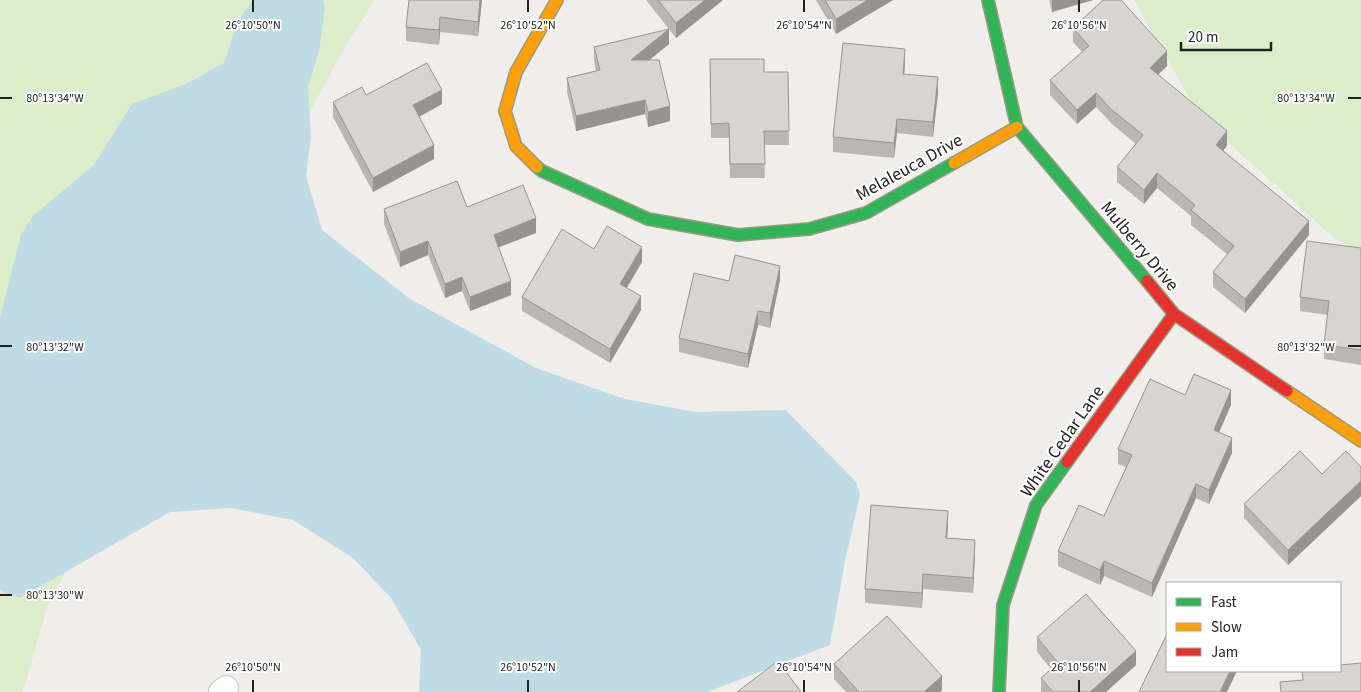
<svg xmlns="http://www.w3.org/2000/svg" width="1361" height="692" font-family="'Source Sans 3',sans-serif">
<rect width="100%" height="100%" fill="#f0eeeb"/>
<path fill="#ddeccb" d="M0,0h374l-36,59 -291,548 -24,85h-23z
M1134,0h227v253l-28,-16 -133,-120z"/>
<path fill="#bfdbe3" d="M253,0h69l3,6 -6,46 -11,35 3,50 -5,39 16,54 88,69 126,69 89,31 71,13 90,-2 70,72 4,13 -15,66 -15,84 -123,47h-288l2,-42 -30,-52 -38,-40 -60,-38 -62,-12 -61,4 -150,86 -13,-4 -7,-4v-272l21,-83 12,-19 61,-51 38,-61 54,-20 38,-21 14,-42z"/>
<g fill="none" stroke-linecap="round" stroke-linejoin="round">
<defs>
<path id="street" d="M221,692l5,-4"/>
<path id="fast" d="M988,0l29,127 130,154
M537,167l5,4 106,48 90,16 71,-6 57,-16 88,-50
M999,692l4,-87 33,-100 31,-43"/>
<path id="slow" d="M954,163l63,-36
M537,167l-21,-21 -11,-35 11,-39 41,-72
M1287,391l74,50"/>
<path id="jam" d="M1147,281l27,33 113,77
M1067,462l107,-148"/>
</defs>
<use href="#street" stroke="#c9c8c7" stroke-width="26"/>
<use href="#fast" stroke="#999a82" stroke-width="14"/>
<use href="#slow" stroke="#999a82" stroke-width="14"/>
<use href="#jam" stroke="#999a82" stroke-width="14"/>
<use href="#street" stroke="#fdfcfc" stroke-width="24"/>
<use href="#fast" stroke="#30b455" stroke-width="11"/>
<use href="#slow" stroke="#ff9f0a" stroke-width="11"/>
<use href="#jam" stroke="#e5322d" stroke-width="11"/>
</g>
<path fill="#b9b6b5" d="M482,0l-4,36 -38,-4 -1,13 -33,-4v-14z
M646,0h77l-47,38z
M816,0h77l-57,34z
M1049,0h44l-41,12z
M1073,28l94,38 -9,9 69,71 -4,4 86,85 -64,78 -32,-26v-15l14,-18 -36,-29v-9l-34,-28 -13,16 -27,-22v-15l19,-23 -24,-20 -16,-17 -19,17 -27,-29v-15l32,-28 -9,-10z
M669,44l-20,16 21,61 -22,6 -3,-13 -69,17 -9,-39v-14l29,-7 -2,-10v-14z
M710,59l54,13h24l1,73h-25l1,33h-35l-1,-40h-18z
M905,64l-1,10 34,18 -5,45 -36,-4 -3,25 -61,-6v-15z
M366,95l76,9 -23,13 15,42 -61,33 -40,-75v-15z
M467,207l69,26 -38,14 13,48 -41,16 -8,-20 -17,7 -17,-43 -28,12 -16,-43v-15z
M1361,248v117l-37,-6v-14l4,-30 -28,-4v-14z
M642,262l-15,26 14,22 -31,53 -88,-52v-14z
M780,280l-10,48 -12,-3 -10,43 -69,-16v-14l50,-57z
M1185,395l46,10 -12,27 13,21 -23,51 -13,-6 -44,99 -48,-21 -4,9 -42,-19v-15l46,-35 22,-49 -8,-3v-15z
M1361,467v29l-73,69 -44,-47v-14z
M948,526l-1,12 28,16 -2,39 -50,-4 -1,19 -57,-5v-14z
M1037,637l99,28 -30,27h-65v-14l10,-9 -14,-17z
M834,664l108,26 -2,2h-94l-12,-13z"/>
<path fill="#969493" d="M480,0h2l-4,36v-14z
M705,0h18l-47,38v-15z
M868,0h25l-57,34v-15z
M1052,0h41l-41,12z
M440,17v15l-1,13v-15z
M669,29v15l-38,31v-15z
M905,49v15l-2,24v-14z
M1167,51v15l-17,16v-14z
M938,77v15l-5,45v-15z
M442,90v14l-29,16v-15z
M1096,93v14l-19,17v-14z
M645,100v14l-69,17v-15z
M670,106v15l-22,6v-15z
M897,119v14l-3,25v-15z
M1227,131v15l-11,13v-14z
M434,145v14l-61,33v-14z
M1157,173v15l-13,16v-14z
M536,218v15l-42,16v-14z
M1309,221v14l-64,78v-14z
M428,241v14l-28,12v-15z
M642,247v15l-22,37v-15z
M780,266v14l-10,48v-15z
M462,277v14l-17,7v-14z
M511,281v14l-41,16v-14z
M641,296v14l-31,53v-14z
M758,311v14l-10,43v-14z
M1231,390v15l-17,39v-14z
M1232,438v15l-23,51v-14z
M1361,481v15l-73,69v-15z
M1196,484v14l-44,99v-14z
M948,511v15l-2,26v-14z
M975,540v14l-2,39v-15z
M1104,561v15l-4,9v-15z
M923,574v15l-1,19v-15z
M1136,651v14l-30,27h-16z
M1230,671h7l-10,21h-7z
M942,676v14l-2,2h-16z"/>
<path fill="#d7d4d2" stroke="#969493" d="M409,0h71l-2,22 -38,-5 -1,13 -33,-3z
M658,0h47l-29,23z
M825,0h43l-32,19z
M1103,0h18l46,51 -17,17 77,63 -11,14 93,76 -64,78 -32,-27 21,-26 -43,-36 4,-5 -38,-32 -13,17 -27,-23 26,-32 -31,-25 -16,-17 -19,17 -27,-30 39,-34 -16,-18z
M669,29l-38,31h28l11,46 -22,6 -3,-12 -69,16 -9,-38 33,-8 -6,-23z
M843,43l62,6 -2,25 35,3 -5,45 -36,-3 -3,24 -61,-6z
M710,59h54v13h24l1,59h-25l1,33h-35l-1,-41 -18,1z
M427,63l15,27 -29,15 21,40 -61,33 -40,-76 29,-15 4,8z
M457,181l10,26 56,-22 13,33 -42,17 17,46 -41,16 -8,-20 -17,7 -17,-43 -28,11 -16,-43z
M607,226l35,21 -22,37 21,12 -31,53 -88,-52 40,-68 32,20z
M1307,241l54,7v102l-37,-5 5,-44 -29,-4z
M735,255l45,11 -10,47 -12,-2 -10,43 -69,-16 15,-65 35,8z
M1194,374l37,16 -17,40 18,8 -23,52 -13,-6 -44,99 -48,-22 -4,9 -42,-19 21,-46 25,11 28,-61 -14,-6 32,-70 35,16z
M1300,451l22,23 24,-23 15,16v14l-73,69 -44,-46z
M871,505l77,6 -2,27 29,2 -2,38 -50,-4 -1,19 -57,-4z
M1086,594l50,57 -46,41h-37l-12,-14 17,-15 -21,-26z
M887,616l55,60 -18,16h-65l-25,-28z
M1167,634v37h63l-10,21h-81z
M778,661l23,31h-64z
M1361,663v29h-80l-1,-10 23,-2 -1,-9h38v-6z"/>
<path fill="none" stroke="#222" stroke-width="2" d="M253,0v12M528,0v12M804,0v12M1079,0v12M0,98h12M1348,98h13M0,346h12M1348,346h13M0,595h12M253,680v12M528,680v12M804,680v12M1079,680v12"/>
<g text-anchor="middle" stroke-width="4" stroke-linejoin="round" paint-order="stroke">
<g font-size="18" fill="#222" stroke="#fff">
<text transform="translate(909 167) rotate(-29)" y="6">Melaleuca Drive</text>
<text transform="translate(1140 246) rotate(50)" y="6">Mulberry Drive</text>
<text transform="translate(1062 441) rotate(-55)" y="6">White Cedar Lane</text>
</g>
</g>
<g font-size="12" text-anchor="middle" fill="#222" stroke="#fff" stroke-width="4" stroke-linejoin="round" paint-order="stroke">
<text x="253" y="29">26°10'50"N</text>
<text x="528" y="29">26°10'52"N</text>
<text x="804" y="29">26°10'54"N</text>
<text x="1079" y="29">26°10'56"N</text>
<text x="1306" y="102">80°13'34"W</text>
<text x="55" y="102">80°13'34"W</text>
<text x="1306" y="351">80°13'32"W</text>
<text x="55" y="351">80°13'32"W</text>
<text x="55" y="599">80°13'30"W</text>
<text x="253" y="671">26°10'50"N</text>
<text x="528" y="671">26°10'52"N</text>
<text x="804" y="671">26°10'54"N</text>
<text x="1079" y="671">26°10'56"N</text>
</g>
<rect x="1166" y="582" width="175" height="90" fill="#ffffff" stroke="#a7a7a7"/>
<rect x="1176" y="598" width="25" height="8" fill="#30b455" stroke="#a7a7a7"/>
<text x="1211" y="607" font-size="15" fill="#222222">Fast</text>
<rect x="1176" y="623" width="25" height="8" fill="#ff9f0a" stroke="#a7a7a7"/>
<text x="1211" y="632" font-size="15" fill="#222222">Slow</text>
<rect x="1176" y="648" width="25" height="8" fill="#e5322d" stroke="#a7a7a7"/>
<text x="1211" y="657" font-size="15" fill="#222222">Jam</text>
<path d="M1181 42v8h90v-8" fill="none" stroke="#222222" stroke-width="2.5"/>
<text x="1188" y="42" font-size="15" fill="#222222" stroke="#ffffff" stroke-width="4" paint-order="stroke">20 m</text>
</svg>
